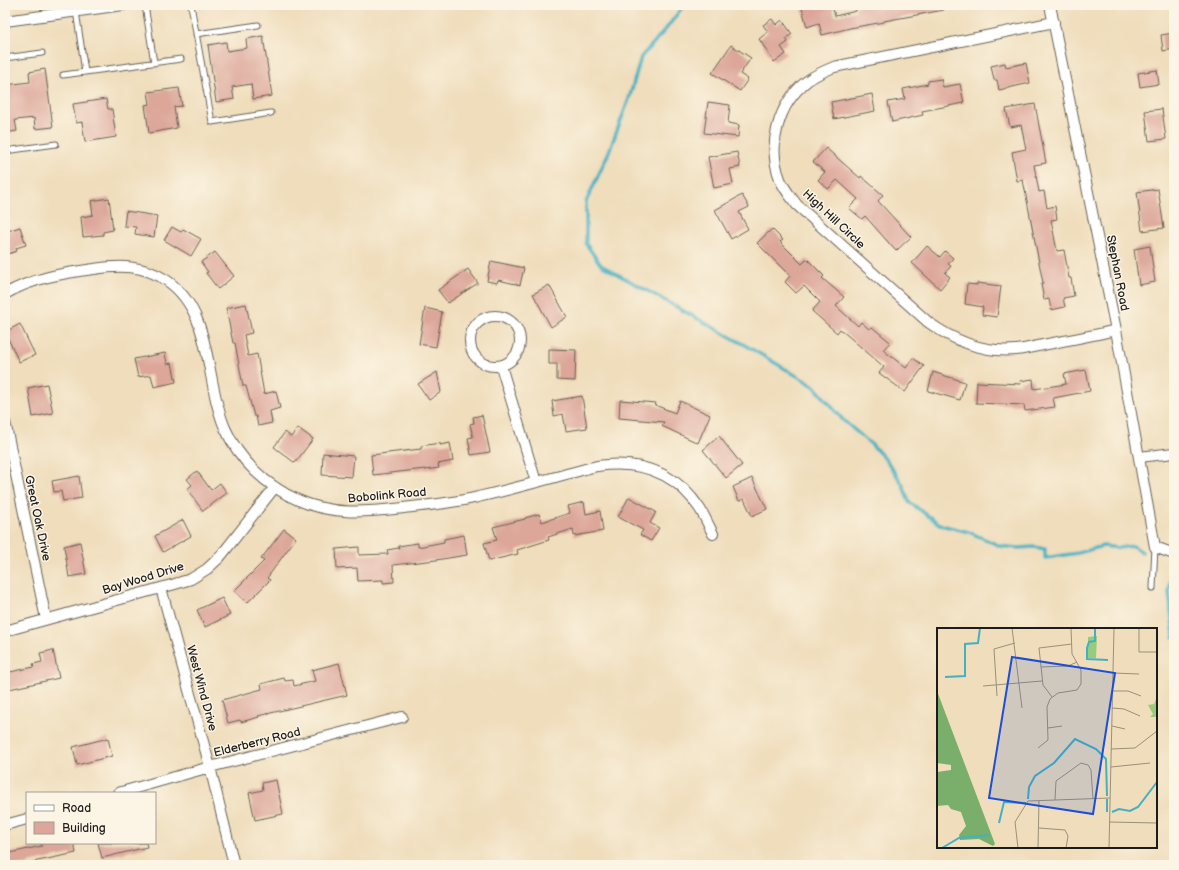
<svg xmlns="http://www.w3.org/2000/svg" width="1179" height="870" font-family="'Balsamiq Sans',sans-serif">
<rect width="100%" height="100%" fill="#fcf5e5"/>
<filter id="ink" filterUnits="userSpaceOnUse"><feTurbulence type="fractalNoise" baseFrequency=".025" numOctaves="2"/><feDisplacementMap in="SourceGraphic" scale="8" xChannelSelector="R" yChannelSelector="G"/><feConvolveMatrix kernelMatrix="1 2 1 2 8 2 1 2 1" color-interpolation-filters="sRGB"/></filter>
<filter id="wash" filterUnits="userSpaceOnUse"><feTurbulence type="fractalNoise" baseFrequency=".012" numOctaves="4" result="noise"/><feDisplacementMap in="SourceGraphic" scale="16" xChannelSelector="R" yChannelSelector="G"/><feGaussianBlur stdDeviation="0.9" result="paint"/><feColorMatrix in="noise" values="0 0 0 0 0 0 0 0 0 0 0 0 0 0 0 0 0 1.4 0 .05"/><feComposite in="paint" operator="in"/></filter>
<g filter="url(#wash)">
<rect width="100%" height="100%" fill="#efddbb"/>
<g fill="none" stroke-linecap="round" stroke-linejoin="round">
<path stroke="#44b0c2" stroke-width="3.5" d="M684,5l-18,24 -25,28 -12,42 -21,55 -22,48v42l15,21 144,80 69,41 30,35 28,24 15,16 16,24 6,17 32,23 28,7 31,14 17,2 18,-1 10,2v9l33,-5 25,-7 16,2 14,-2 9,6
M1174,561l-5,31 5,45"/>
</g>
<g id="blocks">
<path fill="#dca699" d="M812,5h20l3,11 21,-5 -1,-4 10,-2h78l1,5 -60,11v1l-34,6 -28,7 -3,-12 -12,4 -5,-19z
M772,19l4,6 6,-5 10,14 -6,4 2,4 -7,5 5,7 -12,8 -15,-23 9,-7 -5,-7z
M1174,33v16l-11,2 -2,-16z
M263,36l9,60 -19,3 -2,-15 -19,3 2,12 -18,3 -8,-57 18,-3 1,9 20,-3 -1,-9z
M731,45l20,13 -11,16 8,5 -8,12 -28,-18z
M1005,63l1,4 20,-4 4,20 -31,7 -2,-10h-3l-3,-14z
M45,69l8,58 -18,2 -1,-11 -19,2 2,11 -12,2v-48l25,-3 -1,-10z
M1157,70l2,14 -19,3 -2,-14z
M941,79l2,8 17,-3 4,19 -42,8 1,4 -31,7 -4,-20 17,-3 -2,-10 25,-5v-3z
M179,88l3,18 -8,1 3,21 -28,5 -4,-28 5,-1 -2,-12z
M872,94l3,17 -41,8 -3,-17z
M106,99l2,10h4l4,28 -31,5 -3,-20 -6,1 -3,-19z
M708,102l22,3 -2,18 11,2 -1,12 -34,-4z
M1035,104l11,59 -12,2 5,27 5,-1 3,17 8,-2 2,13 -6,1 6,31 7,-1 5,28h2l3,18 -11,2 2,9 -14,3 -2,-11 -5,1 -3,-16 2,-1 -20,-103 -6,1 -5,-29 14,-3 -5,-24 -11,2 -4,-18z
M1162,109l4,30 -17,2 -4,-30z
M826,148l34,30 1,-2 22,19 -5,6 33,36 -15,14 -31,-35 -3,3 -13,-11 9,-9 -21,-19 -9,9 -10,-9 7,-8 -12,-10z
M737,152l3,15 -10,2 3,15 -19,4 -6,-31z
M1158,189l6,39 -22,3 -5,-39z
M742,195l7,12 -10,5 9,17 -17,10 -16,-29z
M109,198l4,32 -10,2v3l-20,2 -2,-20 12,-2 -2,-14z
M126,211l31,5 -3,21 -19,-3 1,-7 -12,-1z
M20,227l6,18 -10,3 1,3 -12,4v-23z
M172,227l9,5 2,-3 18,10 -10,17 -27,-16z
M772,229l11,11 -3,2 22,22 5,-5 17,17 -2,2 22,19 -8,9 22,20 3,-4 8,7 3,-2 18,15 -7,8 23,18 7,-10 11,8 -19,26 -26,-19 5,-6 -44,-38 -3,4 -25,-22 8,-9 -16,-16 -8,7 -11,-11 5,-6 -33,-33z
M927,246l13,11 5,-6 8,7 -5,6 3,2 -6,7 5,4 -10,12 -28,-26z
M1150,246l5,36 -16,3 -5,-36z
M215,252l19,24 -16,13 -12,-16 2,-1 -7,-10z
M491,261l33,7 -4,17 -22,-5 -1,3 -10,-2z
M468,269l10,14 -30,20 -10,-13z
M977,283l24,3 -4,31 -15,-2 1,-8 -18,-3 2,-20 10,1z
M549,285l18,32 -16,10 -18,-33z
M246,304l6,29 -8,2 4,21 9,-2 7,40 12,-3 4,17 -10,3 2,12 -14,3 -2,-10h-2l-8,-30h-3l-8,-43h-2l-7,-35z
M425,308l17,4 -6,35 -17,-3z
M20,324l15,31 -16,7 -14,-30z
M549,349l27,1 -1,31 -18,-1v-16h-8z
M165,353l2,11 5,-1 4,19 -22,5 -3,-12 -13,2 -4,-18z
M1086,370l4,21 -37,7 2,9 -30,4 -1,-6 -48,-2 1,-21 44,2 -1,-3 13,-2 1,10 32,-5 -2,-10z
M437,372l4,20 -12,8 -11,-16z
M933,372l32,10 -5,18 -32,-9z
M47,384l6,29 -20,4 -5,-29z
M582,396l5,32 -21,3 -3,-17 -9,2 -2,-15z
M620,400l36,3 -1,2 20,8 5,-12 30,14 -12,28 -36,-17 2,-4 -45,-4z
M482,415l8,37 -19,3 -3,-17 5,-1 -3,-13 4,-1 -1,-6z
M298,428l15,11 -18,24 -21,-16 11,-15 6,5z
M719,436l23,29 -16,13 -23,-28z
M440,443v2l10,-2 3,18 -15,3 1,4 -14,2v-1l-52,6 -2,-20 50,-6v-3z
M323,453l31,3 -2,21 -30,-2z
M197,471l14,19 9,-7 7,10 -24,18 -16,-22 5,-4 -5,-6z
M79,476l3,22 -19,3 -2,-10 -7,1 -2,-11z
M752,478l15,31 -15,7 -8,-17 -5,2 -6,-14z
M629,497l27,15 -6,11 9,5 -8,13 -11,-6 3,-5 -25,-13z
M584,502l2,12 14,-3 3,20 -29,5 -1,-7 -25,8 1,3 -32,10 1,4 -29,7 -5,-18 13,-3 -4,-13 32,-8v-1l14,-4 3,8 28,-9 -2,-7z
M183,520l8,16 -28,16 -8,-16z
M284,529l12,9 -29,40 3,2 -23,23 -13,-12 30,-30 -3,-2z
M464,535l3,20 -31,5 -43,5 1,17 -11,1v-3l-25,1 -1,-13 -20,1 -1,-20 23,-2v8l29,-1 -1,-4 12,-2 -1,-2 20,-3v4l26,-5v-3z
M80,542l6,32 -17,3 -5,-31z
M222,598l8,17 -25,12 -8,-17z
M53,650l6,28 -54,12v-17l29,-6 -1,-3 9,-2 -2,-9z
M339,663l8,32 -89,21 1,1 -18,5 -1,-2 -12,3 -6,-23 40,-11 -1,-5 23,-6 1,3 8,-1 1,6 21,-5 -3,-11z
M108,738l4,18 -35,9 -4,-18z
M276,780l7,34 -28,6 -6,-27 14,-3 -1,-7z
M41,843h33l2,10 -48,10v2h-23v-11l37,-8z
M98,843h48l1,4 -45,11z"/>
</g>
</g>
<g filter="url(#ink)">
<use href="#blocks" fill-opacity="0" stroke="#666054" stroke-width="1"/>
<g fill="none" stroke-linecap="round" stroke-linejoin="round">
<defs>
<path id="service" d="M145,5l9,58
M191,5l21,117 59,-9
M76,11l9,61
M196,34l62,-9
M5,58l37,-5
M63,75l118,-16
M5,151l51,-7
M1153,588l2,-41"/>
<path id="minor" d="M1050,5l66,325 39,217 19,7
M5,21l118,-16
M1054,22l-220,45c-10,4 -19,8 -27,14 -29,23 -40,64 -27,98 4,10 11,18 17,26l131,117c26,19 55,31 88,28 12,-1 25,-5 37,-7 21,-4 42,-8 63,-13
M5,294c28,-16 58,-21 89,-25 26,-4 49,-4 72,11 48,32 38,100 59,148 14,32 41,58 73,72 36,16 69,12 106,8 25,-3 50,-5 74,-11 40,-9 80,-21 119,-31 43,-6 79,6 103,43 5,8 9,17 13,25
M470 341a25 25 0 1 1 50 0a25 25 0 1 1-50 0Z
M501,366l35,116
M5,422l41,197
M1139,457l35,-4
M161,588l49,179 24,98
M5,631l170,-47 16,-5 16,-10 13,-12 55,-70
M118,793l92,-26 192,-50
M5,825l22,-6"/>
</defs>
<use href="#service" stroke="#666054" stroke-width="7"/>
<use href="#minor" stroke="#666054" stroke-width="12"/>
<use href="#service" stroke="#fff" stroke-width="5"/>
<use href="#minor" stroke="#fff" stroke-width="10"/>
</g>
</g>
<g text-anchor="middle" stroke-width="3" stroke-linejoin="round" paint-order="stroke">
<g font-size="12" fill="#1c1c1c" stroke="#fcf5e5">
<text transform="translate(834 219) rotate(43)" y="4">High Hill Circle</text>
<text transform="translate(1118 273) rotate(79)" y="4">Stephan Road</text>
<text transform="translate(387 495) rotate(-5)" y="4">Bobolink Road</text>
<text transform="translate(38 518) rotate(78)" y="4">Great Oak Drive</text>
<text transform="translate(143 578) rotate(-17)" y="4">Bay Wood Drive</text>
<text transform="translate(202 688) rotate(75)" y="4">West Wind Drive</text>
<text transform="translate(257 742) rotate(-14)" y="4">Elderberry Road</text>
</g>
</g>
<g transform="translate(937 628)">
<rect width="220" height="220" fill="#efddbb"/>
<path d="M160,8l-1,22h-8v-21zM220,69v20h-7l3,-3 -5,-9 6,-1z" fill="#98cb7b"/>
<path d="M0,63l58,153 -2,2 -14,-7 -19,1 -1,-5 7,-9 -5,-14 -10,-3 -3,-4 -11,1v-34l14,-2v-5l-14,-2z" fill="#7aaf6b"/>
<path fill="none" stroke="#44b0c2" stroke-width="2" d="M158,0v13l-6,1 -2,6v11l21,1M8,49l20,-1v-32l13,-1 2,-15M91,171l1,-12 6,-11 19,-13 21,-24 21,10 10,10 1,37M170,171v13M175,184l7,-3 11,2 8,-4 19,-25M62,195l5,-21 22,1M5,220l17,-10 31,-3"/>
<path fill="none" stroke="#9b907b" stroke-width="1" d="M75,0l10,80M202,0v24h18M104,39l27,-1 9,-4M176,45l26,1M46,58l59,-5M175,63h16l13,5M60,68l-3,-47 21,-6M115,69l-9,-12 -4,-37 33,-4M175,80l12,1 16,7M175,98l13,3M111,100l14,-2M101,120l10,-8 -1,-33 3,-8 8,-6 19,-3 4,-6v-14l-9,-16 -1,-26M174,121l24,-1 22,-17M174,139l39,-4M118,172l1,-19 25,-18 7,2 3,5 2,29M172,194l48,1M102,200l26,2 3,6 -2,12M81,220l-3,-26 13,-21 82,-3M101,220l1,-47M172,220l5,-220"/>
<path fill="#1d4ed8" fill-opacity="0.15" stroke="#1d4ed8" stroke-width="2" d="M75,29l103,16 -22,141 -104,-16z"/>
<rect width="220" height="220" fill="none" stroke="#1c1c1c" stroke-width="2"/>
</g>
<rect width="1179" height="870" fill="none" stroke="#fcf5e5" stroke-width="20"/>
<rect x="26" y="792" width="130" height="52" fill="#fcf5e5" stroke="#a29e95"/>
<rect x="34" y="805" width="20" height="6" fill="#ffffff" stroke="#a29e95"/>
<text x="62" y="812" font-size="12" fill="#1c1c1c">Road</text>
<rect x="34" y="822" width="20" height="12" fill="#dca699" stroke="#a29e95"/>
<text x="62" y="832" font-size="12" fill="#1c1c1c">Building</text>
</svg>
